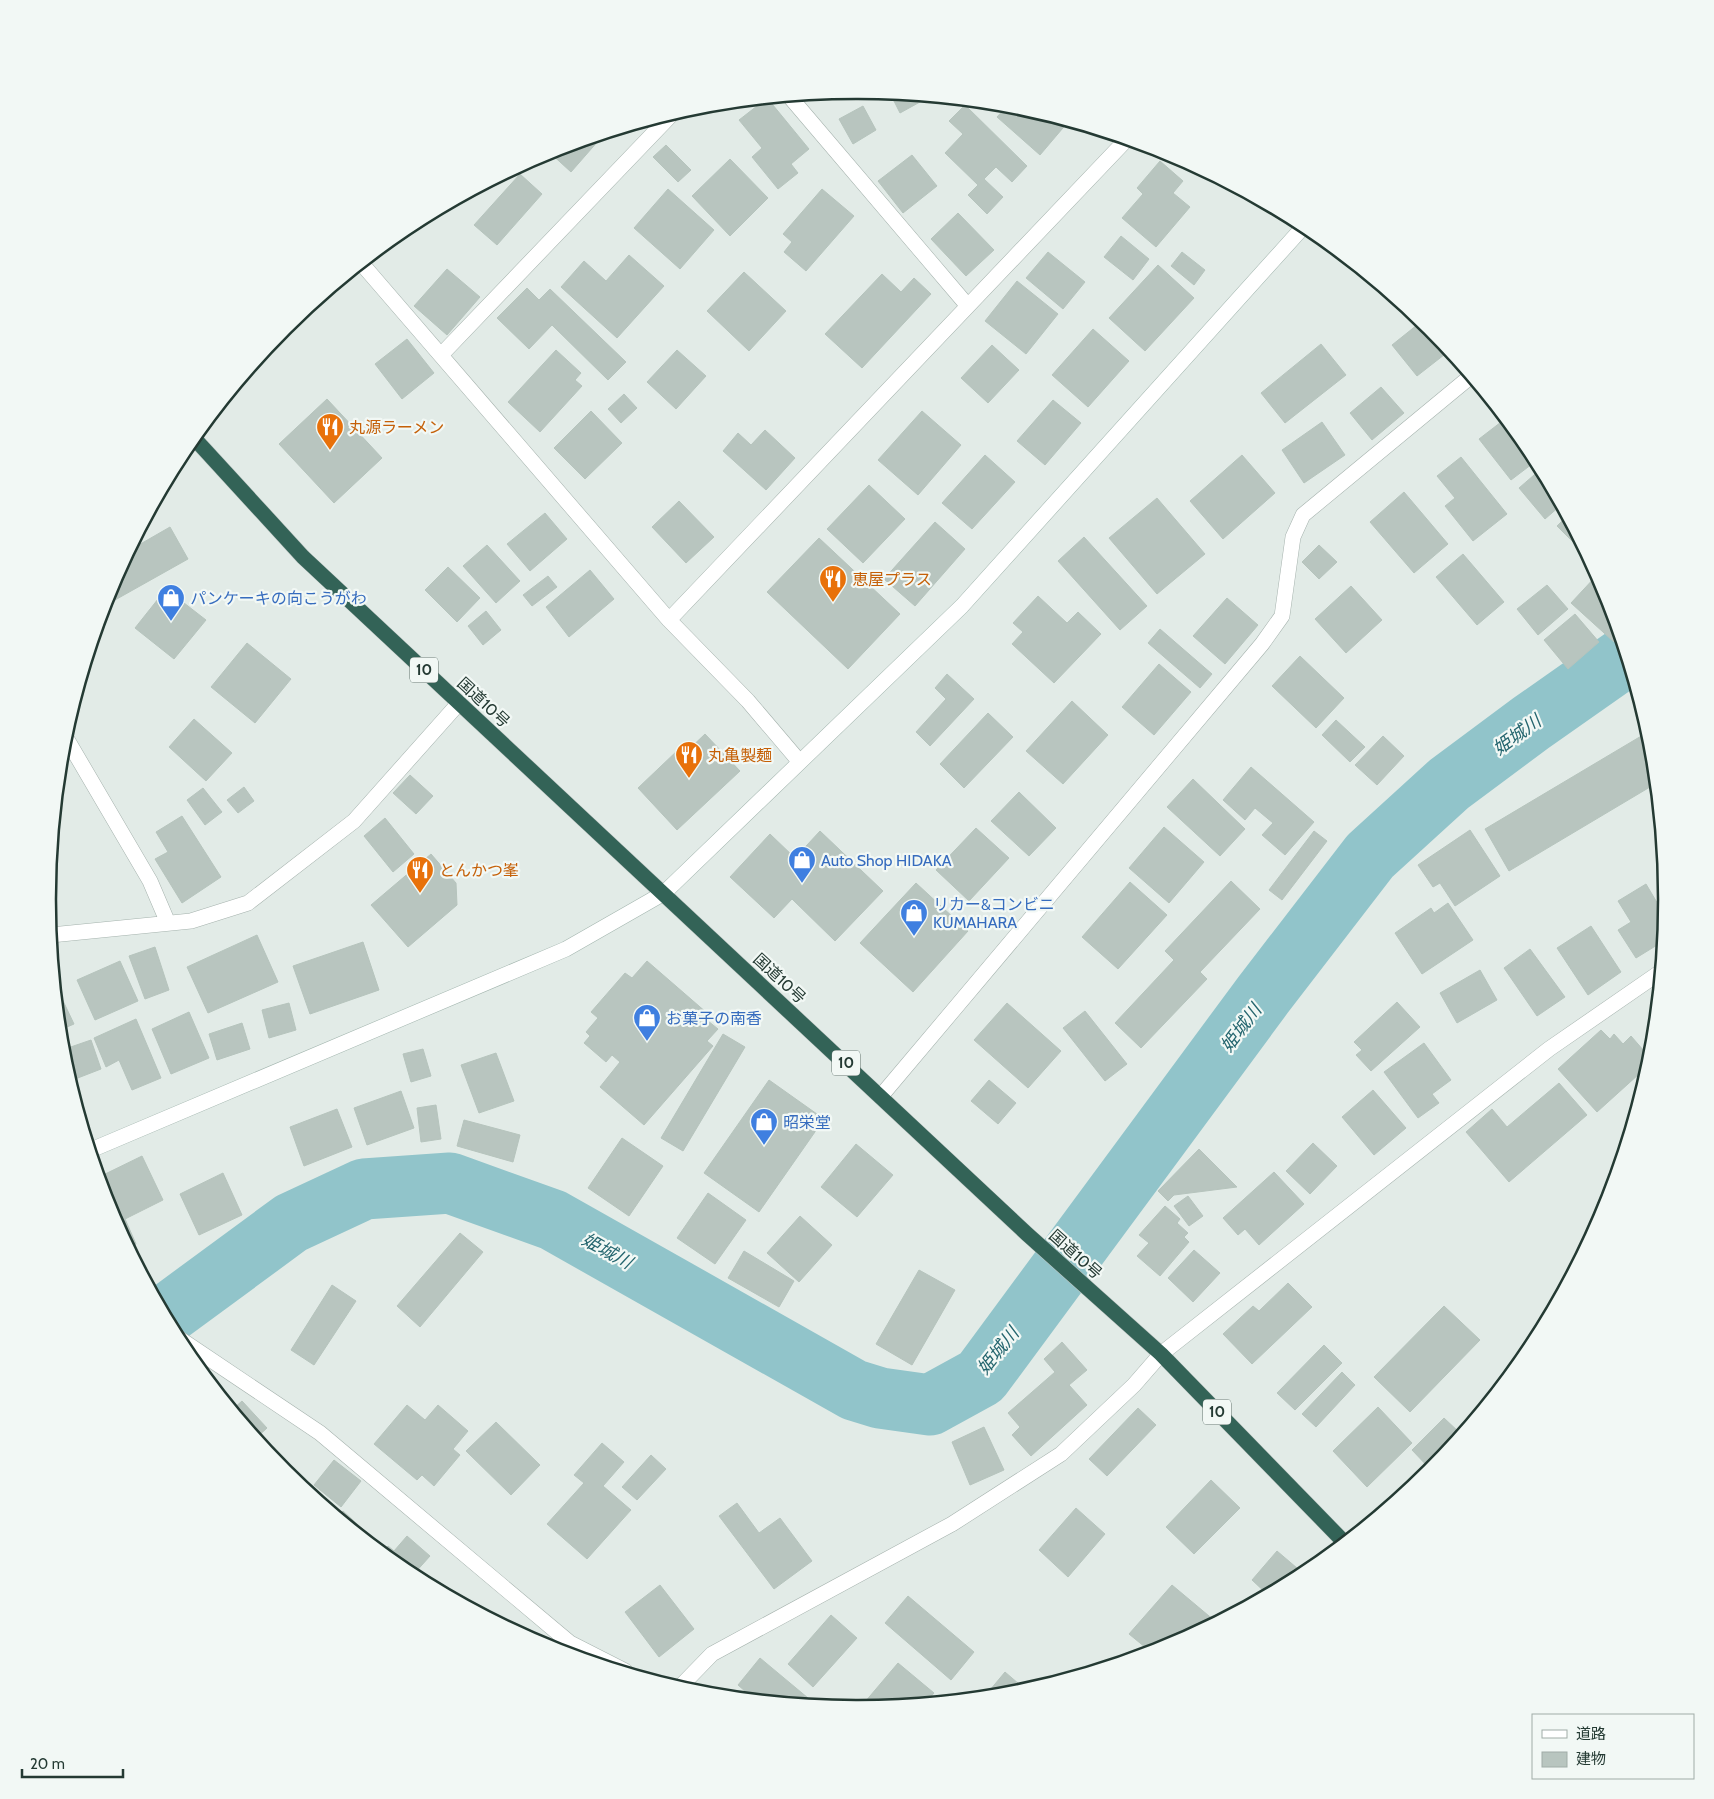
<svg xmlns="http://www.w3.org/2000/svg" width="1714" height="1799" font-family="Cabin,'Noto Sans JP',sans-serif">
<rect width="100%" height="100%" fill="#e2ebe7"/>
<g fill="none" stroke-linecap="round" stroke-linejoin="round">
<path stroke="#91c4ca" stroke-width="61" d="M166,1315l125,-92 73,-34 86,-6 103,37 301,170 26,8 50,7 51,-28 282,-382 107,-139 79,-72 82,-61 94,-66"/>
</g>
<path fill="#b8c5bf" stroke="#b6c4bd" d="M890,93l39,4 -29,16z
M766,99h2l41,50 -18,15 7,9 -20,16 -26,-32 10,-9 -23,-28z
M965,105l62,61 -15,16 -16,-15 -12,12 19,18 -16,17 -19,-19 10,-10 -33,-32 18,-19 -14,-13z
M1008,105l7,1 53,16 -28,33 -43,-38z
M863,106l13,24 -23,14 -14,-25z
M595,137l4,3 -28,32 -23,-21z
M666,145l25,25 -13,12 -25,-25z
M912,155l25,31 -34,27 -25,-32z
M730,159l38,39 -38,38 -38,-40z
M1160,161l23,20 -10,12 17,14 -34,40 -34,-29 21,-24 -6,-6z
M520,174l22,20 -45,51 -23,-20z
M668,189l46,41 -34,39 -46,-41z
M822,189l32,27 -48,55 -22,-19 8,-10 -9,-8z
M958,213l36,37 -28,26 -35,-37z
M1121,236l28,23 -16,21 -29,-23z
M1337,251l20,17 -4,3z
M1048,252l37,30 -22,27 -37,-31z
M1182,252l23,18 -11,15 -23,-19z
M629,255l35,31 -47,52 -56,-51 23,-26 22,20z
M1158,265l36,33 -49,53 -36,-33z
M447,269l33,28 -33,38 -33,-29z
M744,272l42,39 -37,40 -42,-40z
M882,274l19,18 13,-14 17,16 -69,74 -37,-34z
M1017,281l41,33 -32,40 -41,-33z
M527,288l12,12 11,-11 76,73 -18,18 -56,-55 -23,24 -32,-31z
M1422,321l8,6 19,24 -32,25 -25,-31z
M1093,329l36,32 -41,46 -36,-32z
M407,339l27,34 -32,26 -27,-35z
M1321,344l25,31 -61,48 -24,-30z
M992,345l27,25 -31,33 -27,-25z
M556,350l25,23 -6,7 7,6 -42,46 -32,-30z
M677,350l29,26 -30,33 -29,-27z
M1381,387l23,26 -32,27 -22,-27z
M624,394l13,14 -16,15 -13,-14z
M327,399l55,59 -48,45 -55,-59z
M1053,400l28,23 -36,42 -28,-24z
M591,411l31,32 -37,36 -31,-31z
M922,411l39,34 -43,50 -40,-35z
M1505,419l25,31 6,11 -25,19 -32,-41z
M1322,422l23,33 -41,28 -22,-33z
M765,430l30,28 -29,32 -43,-39 15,-18 13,12z
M985,455l30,27 -43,47 -30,-26z
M1242,455l33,38 -52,46 -33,-38z
M1461,457l46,57 -34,27 -28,-35 10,-8 -18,-22z
M1541,469l19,37 -15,13 -26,-31z
M869,485l36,34 -42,44 -36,-34z
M1404,492l44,52 -34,29 -44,-51z
M1157,498l48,56 -48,40 -48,-56z
M679,501l35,36 -28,26 -34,-36z
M545,513l22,26 -37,32 -23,-27z
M1566,517l21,39 -30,-30z
M935,522l30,27 -50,57 -31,-27z
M170,527l18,32 -73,41 -6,-11 21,-39z
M1084,537l63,69 -27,24 -62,-69z
M819,538l81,76 -52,55 -81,-77z
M487,545l33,36 -24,22 -33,-37z
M1319,545l18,17 -18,17 -17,-17z
M1463,554l41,48 -27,23 -41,-48z
M448,567l32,31 -23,24 -32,-32z
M590,570l24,29 -45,38 -23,-30z
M1597,575l8,15 14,46 -5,6 -43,-39z
M548,576l9,11 -25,19 -9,-11z
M1547,585l21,24 -30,26 -21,-26z
M1351,586l31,34 -36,33 -31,-34z
M166,589l40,31 -32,39 -39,-31z
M1038,596l29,27 11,-11 23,22 -47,49 -42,-39 11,-12 -10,-9z
M1227,598l31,27 -33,39 -32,-28z
M486,611l15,19 -18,15 -15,-19z
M1575,614l24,28 -31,27 -24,-29z
M1160,629l52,45 -12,14 -52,-45z
M247,643l44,36 -36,44 -44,-36z
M1300,656l44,42 -28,30 -44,-42z
M1159,664l32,28 -37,43 -32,-28z
M947,674l27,25 -44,47 -14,-14 30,-33 -11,-11z
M1072,701l36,34 -45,49 -37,-33z
M988,713l25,24 -49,51 -24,-24z
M194,719l38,34 -26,28 -37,-34z
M1336,720l29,27 -15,15 -28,-27z
M1648,732l3,10 4,42 -146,87 -24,-42z
M705,734l35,37 -63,59 -39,-42 41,-39 5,5z
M1383,736l21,20 -27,29 -22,-20z
M1251,767l63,55 -29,33 -23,-20 11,-12 -18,-15 -10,12 -22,-20z
M410,775l23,21 -17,18 -23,-21z
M1193,779l52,50 -25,27 -53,-49z
M244,787l10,14 -16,12 -11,-13z
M203,788l19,24 -17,13 -18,-25z
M1019,792l37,36 -27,28 -38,-35z
M182,816l39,61 -39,26 -27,-44 13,-7 -12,-20z
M385,818l29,36 -21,18 -29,-36z
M1164,827l40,35 -35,41 -40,-35z
M976,828l33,30 -40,43 -33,-31z
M1470,830l30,46 -45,30 -15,-23 -7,4 -15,-22z
M820,831l63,60 -48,50 -43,-42 -18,19 -44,-41 40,-43 25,24z
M1314,831l13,10 -45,59 -13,-10z
M431,854l25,29 1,22 -49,42 -37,-42z
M1231,881l29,28 -60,63 7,7 -66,69 -26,-25 59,-63 -9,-9z
M1130,882l37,33 -49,54 -36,-32z
M916,883l52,48 -55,61 -53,-49z
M1646,884l19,32 -3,26 -26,16 -18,-28 13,-8 -13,-21z
M1448,903l25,37 -51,34 -27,-41 36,-25 3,5z
M1591,926l30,46 -33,23 -31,-47z
M257,935l21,47 -70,31 -21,-46z
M363,942l16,48 -69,24 -17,-48z
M155,947l14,43 -24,9 -16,-43z
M1530,949l35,48 -28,19 -33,-48z
M120,961l18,40 -43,19 -18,-40z
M647,961l60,52 -4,4 15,12 -11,12 6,5 -69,79 -44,-38 20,-25 -8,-7 -6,7 -22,-19 6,-7 -4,-4 12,-14 -7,-6 34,-39 7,5z
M1480,970l17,30 -40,23 -17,-30z
M56,986l18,38 -14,6z
M1397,1002l23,25 -49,44 -15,-16 6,-5 -8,-8z
M289,1003l7,27 -27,8 -7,-28z
M1007,1003l54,48 -33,37 -54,-48z
M1085,1011l42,53 -22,17 -42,-53z
M189,1012l20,46 -38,16 -19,-45z
M136,1019l25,59 -29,12 -13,-30 -13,7 -12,-29z
M242,1023l8,26 -33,11 -8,-26z
M1601,1030l9,9 4,-5 9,10 8,-8 20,23 -2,6 -52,47 -39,-43z
M723,1034l22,13 -62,104 -22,-13z
M91,1040l10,29 -31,12 -8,-31z
M1424,1043l27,37 -19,14 7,9 -21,15 -34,-46z
M423,1049l8,27 -20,6 -8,-28z
M496,1053l18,48 -35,12 -18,-48z
M769,1080l55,39 -65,93 -55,-39z
M989,1080l27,23 -18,21 -27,-23z
M1559,1083l28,32 -78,67 -43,-50 26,-23 15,18z
M1373,1090l33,38 -32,27 -32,-38z
M401,1091l13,37 -47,17 -13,-37z
M436,1105l5,34 -20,3 -4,-34z
M337,1109l15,38 -48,19 -14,-39z
M464,1120l56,15 -7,27 -56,-16z
M622,1138l41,28 -34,50 -41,-28z
M1313,1143l24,23 -27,28 -24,-23z
M856,1144l37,31 -36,42 -36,-30z
M1199,1149l38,38 -63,8 -6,6 -10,-10z
M142,1156l21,44 -38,19 11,25 -6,4 -21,-39 -10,-32z
M1274,1172l30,32 -45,41 -14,-16 -7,6 -15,-17z
M223,1173l19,42 -43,20 -19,-41z
M708,1193l38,27 -31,44 -38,-26z
M1188,1196l15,20 -14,10 -15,-20z
M1165,1206l15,13 -3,4 11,10 -4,4 5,5 -29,34 -23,-20 12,-13 -10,-8z
M800,1216l32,29 -33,37 -32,-29z
M460,1233l23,19 -63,75 -23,-21z
M1194,1250l26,23 -27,29 -25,-24z
M744,1251l50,30 -15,26 -51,-29z
M919,1270l36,20 -43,75 -36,-21z
M1288,1283l24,24 -60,57 -29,-30 30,-28 6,5z
M332,1285l24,16 -42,64 -23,-15z
M1444,1306l36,34 -70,72 -36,-35z
M1062,1342l25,28 -18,15 18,20 -56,51 -19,-21 8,-8 -12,-14 47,-41 -11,-13z
M1324,1345l18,18 -47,47 -18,-17z
M1342,1372l13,13 -39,42 -14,-13z
M242,1401l25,27 -11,10 -23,-29z
M407,1405l18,15 13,-15 30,26 -15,18 7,6 -26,31 -12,-11 -5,5 -43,-36z
M1378,1407l34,36 -45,44 -34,-36z
M1138,1408l18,17 -49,51 -18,-17z
M1444,1418l17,16 -30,36 -19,-20z
M496,1422l44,43 -29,30 -45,-44z
M984,1427l20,43 -34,15 -18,-43z
M602,1443l22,19 -21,24 28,24 -44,49 -40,-35 37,-41 -10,-8z
M651,1455l15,14 -29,31 -15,-13z
M334,1460l27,21 -20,26 -27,-22z
M1211,1480l29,28 -46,46 -28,-27z
M737,1503l22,30 21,-15 32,43 -38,28 -55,-73z
M1076,1508l29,26 -37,43 -29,-27z
M343,1511l24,22 -4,4 -24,-21z
M407,1536l23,20 -17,19 -30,-23 5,-6 6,5z
M1277,1551l27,23 -37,20 -15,-14z
M660,1585l34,44 -35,28 -34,-45z
M1172,1585l43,36 -48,26 -16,5 -22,-18z
M908,1596l66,56 -23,28 -66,-57z
M831,1615l26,23 -44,49 -25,-23z
M760,1658l48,40 -4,6 -50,-5 -16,-14z
M898,1663l36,30 -8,9 -67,7z
M1005,1672l21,18 -11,3 -30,3z"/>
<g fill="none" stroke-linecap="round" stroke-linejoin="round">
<defs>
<path id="street" d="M790,97l177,208
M362,264l307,356 79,81 51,60
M441,355l231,-241
M669,620l458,-481
M65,736l85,145 18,42
M51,935l140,-14 57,-18 106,-82 105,-118
M881,1096l381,-452 20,-28 11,-79 10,-22 167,-138
M177,1337l143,96 250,210 55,28
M679,1688l33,-34 240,-130 109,-70 73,-69 27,-31 388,-305 110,-76"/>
<path id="secondary" d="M91,1150l475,-201 98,-56 298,-287 343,-381"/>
<path id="highway" d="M194,438l109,119 724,677 134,120 183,188"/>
</defs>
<use href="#street" stroke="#a5b2ad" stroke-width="16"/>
<use href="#secondary" stroke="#a2b5ae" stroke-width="16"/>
<use href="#highway" stroke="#c2c8c6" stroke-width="16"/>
<use href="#street" stroke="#fff" stroke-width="15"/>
<use href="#secondary" stroke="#fff" stroke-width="15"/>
<use href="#highway" stroke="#336357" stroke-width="15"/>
</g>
<defs>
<symbol id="restaurant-pin" viewBox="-11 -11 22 30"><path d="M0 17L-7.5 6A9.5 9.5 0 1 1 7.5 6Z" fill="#e8710a" stroke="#f2f8f5"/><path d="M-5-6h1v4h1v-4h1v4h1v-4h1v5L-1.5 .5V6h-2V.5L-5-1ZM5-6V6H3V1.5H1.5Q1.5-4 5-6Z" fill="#fff"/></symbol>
<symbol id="shop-pin" viewBox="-11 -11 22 30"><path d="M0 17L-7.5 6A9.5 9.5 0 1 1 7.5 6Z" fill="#3f7fe0" stroke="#f2f8f5"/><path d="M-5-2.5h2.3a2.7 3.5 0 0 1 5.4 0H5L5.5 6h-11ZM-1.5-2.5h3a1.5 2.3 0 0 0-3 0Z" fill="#fff"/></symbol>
</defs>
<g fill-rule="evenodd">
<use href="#restaurant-pin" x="314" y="411" width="32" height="43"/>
<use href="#restaurant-pin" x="817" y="563" width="32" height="43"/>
<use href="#shop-pin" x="155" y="582" width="32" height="43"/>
<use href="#restaurant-pin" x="673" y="739" width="32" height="43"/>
<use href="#shop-pin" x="786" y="844" width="32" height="43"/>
<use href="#restaurant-pin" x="404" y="854" width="32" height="43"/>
<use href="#shop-pin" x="898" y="897" width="32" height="43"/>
<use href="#shop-pin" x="631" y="1002" width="32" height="43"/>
<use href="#shop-pin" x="748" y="1106" width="32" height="43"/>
</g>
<g text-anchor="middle" stroke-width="4.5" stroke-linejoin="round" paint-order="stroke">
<g fill="#f2f8f5" stroke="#62736d" stroke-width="1">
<rect x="410" y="657.5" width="28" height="25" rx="4"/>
<rect x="832" y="1050.5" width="28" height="25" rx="4"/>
<rect x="1203" y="1399.5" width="28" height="25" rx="4"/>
</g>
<g font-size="15" font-weight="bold" fill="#243a33">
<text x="424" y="675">10</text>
<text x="846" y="1068">10</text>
<text x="1217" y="1417">10</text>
</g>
<g font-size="16" fill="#c56008" stroke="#f2f8f5" text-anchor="start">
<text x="349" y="433">丸源ラーメン</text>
<text x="852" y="585">恵屋プラス</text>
<text x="708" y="761">丸亀製麺</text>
<text x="439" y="876">とんかつ峯</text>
</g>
<g font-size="16" fill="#366cbe" stroke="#f2f8f5" text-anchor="start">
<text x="190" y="604">パンケーキの向こうがわ</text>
<text x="821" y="866">Auto Shop HIDAKA</text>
<text x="933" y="910">リカー&amp;コンビニ<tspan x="933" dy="18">KUMAHARA</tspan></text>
<text x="666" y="1024">お菓子の南香</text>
<text x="783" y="1128">昭栄堂</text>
</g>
<g font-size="16" fill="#243a33" stroke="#f2f8f5">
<text transform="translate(484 702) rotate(43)" y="6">国道10号</text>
<text transform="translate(780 978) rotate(43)" y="6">国道10号</text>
<text transform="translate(1076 1254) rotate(42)" y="6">国道10号</text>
</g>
<g font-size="18" font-style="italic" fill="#25666f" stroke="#f2f8f5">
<text transform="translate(1517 735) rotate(-36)" y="6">姫城川</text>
<text transform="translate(1241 1028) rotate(-53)" y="6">姫城川</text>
<text transform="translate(607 1251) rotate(29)" y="6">姫城川</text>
<text transform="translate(998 1351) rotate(-51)" y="6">姫城川</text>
</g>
</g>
<path d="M0 0H1714V1799H0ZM856 99H858A800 800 0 0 1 1658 899V900A800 800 0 0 1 858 1700H856A800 800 0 0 1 56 900V899A800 800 0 0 1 856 99Z" fill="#f2f8f5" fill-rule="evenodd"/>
<path fill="none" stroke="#243a33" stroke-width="2.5" d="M856 99H858A800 800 0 0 1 1658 899V900A800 800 0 0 1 858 1700H856A800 800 0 0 1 56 900V899A800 800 0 0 1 856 99Z"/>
<rect x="1532" y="1714" width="162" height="65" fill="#f2f8f5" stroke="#a0aca7"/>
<rect x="1542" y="1730" width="25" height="8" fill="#ffffff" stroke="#a0aca7"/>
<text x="1576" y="1739" font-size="15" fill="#243a33">道路</text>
<rect x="1542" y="1752" width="25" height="15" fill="#b8c5bf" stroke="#a0aca7"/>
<text x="1576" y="1764" font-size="15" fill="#243a33">建物</text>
<path d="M22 1769v8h101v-8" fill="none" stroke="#243a33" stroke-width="2.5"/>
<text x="30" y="1769" font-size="15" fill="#243a33" stroke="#f2f8f5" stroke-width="4" paint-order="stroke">20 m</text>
</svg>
